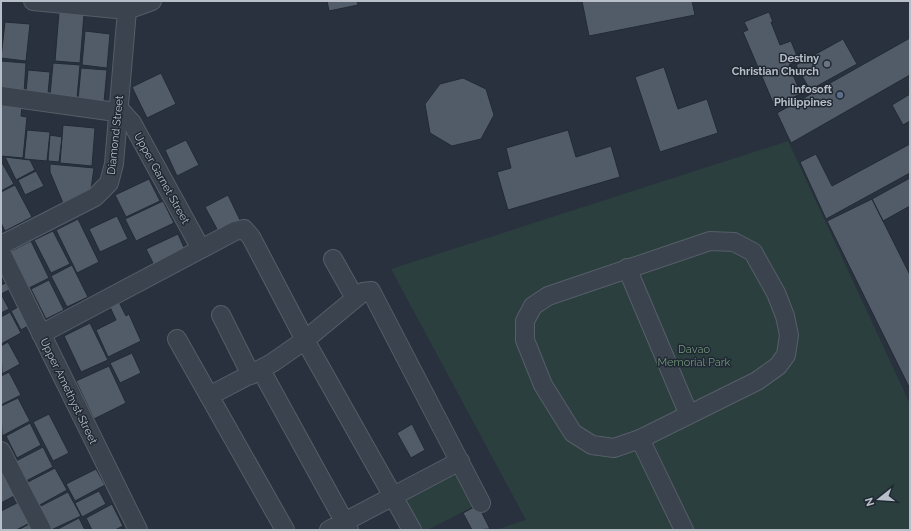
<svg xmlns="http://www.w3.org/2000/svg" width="911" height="531" font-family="Raleway,sans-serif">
<rect width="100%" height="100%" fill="#28313d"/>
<path fill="#2b3f3f" d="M788,141l122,263v126h-415l31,-10 -135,-251z
M454,469l20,37 -46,24h-10l-17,-33z"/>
<path fill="#515c68" stroke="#222a35" d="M327,1h30l1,4 -29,6z
M582,1h110l3,14 -106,21z
M59,12l25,2 -4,49 -25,-2z
M769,12l4,10h-2l9,23 11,-4 8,20 -10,4 12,29 -27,11 -31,-73 5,-2 -4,-8z
M5,22l25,2 -4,37 -25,-3z
M85,31l25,3 -3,34 -25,-3z
M910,38v37l-119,68 -14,-30z
M843,39l14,25 -47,26 -14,-25z
M1,61l25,2 -2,30 -23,-2z
M53,63l27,2 -3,33 -27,-3z
M664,67l14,42 29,-10 11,34 -58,19 -25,-75z
M81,68l26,2 -3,32 -26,-2z
M28,70l22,2 -2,22 -22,-2z
M161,73l15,31 -29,14 -15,-31z
M463,78l23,11 8,26 -13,24 -29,7 -22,-13 -5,-29 15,-20z
M910,94v27l-7,4 -11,-20z
M1,105l21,2 -1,9 6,1 -4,41 -22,-2z
M63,125l32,3 -3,38 -32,-3z
M27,130l23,2 -3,29 -23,-2z
M568,130l8,27 35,-11 9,31 -112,33 -11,-38 14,-4 -5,-20z
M50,135l12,2 -3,25 -11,-1z
M186,140l13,25 -22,11 -12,-26z
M910,144v29l-84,46 -26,-57 16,-8 16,32z
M5,157l25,3 5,10 -19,10z
M1,161l13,23 -13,7z
M50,164l44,4 -3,21 -28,14 -13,-31z
M36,171l8,15 -19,9 -7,-15z
M910,178v28l-27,15 -11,-22z
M149,179l11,22 -34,16 -11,-22z
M15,185l17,32 -27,14 -4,-8v-31z
M228,195l12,25 -22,11 -13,-24z
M872,199l38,76v114l-83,-168z
M163,201l11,22 -38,18 -11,-22z
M117,216l11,23 -28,13 -11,-23z
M78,219l21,43 -22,11 -21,-43z
M53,231l17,33 -19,9 -17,-33z
M178,234l8,18 -31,15 -9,-18z
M31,241l18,37 -22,11 -18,-37z
M72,265l16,32 -21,10 -16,-31z
M49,280l15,30 -18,9 -15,-30z
M6,283l3,7 -8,4 8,15 -8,4v-28z
M119,302l7,14 3,-2 12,27 -33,16 -12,-27 20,-10 -6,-13z
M18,307l10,19 -7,4 -10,-19z
M10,312l11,21 -20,11v-27z
M90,323l18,37 -27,12 -17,-36z
M8,342l12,22 -18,10 -1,-28z
M132,353l9,20 -21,10 -10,-20z
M109,366l17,37 -32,16 -18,-38z
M9,372l12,23 -20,10v-29z
M18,398l12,23 -28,15 -1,-30z
M49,414l20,39 -16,8 -20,-39z
M30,423l11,22 -24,13 -11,-22z
M412,424l13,26 -14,8 -14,-25z
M43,447l10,20 -27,14 -10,-20z
M55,468l12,22 -29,16 -12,-23z
M96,469l9,16 -30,16 -9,-17z
M5,472l11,23 -15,8v-29z
M99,491l7,13 -24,13 -7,-14z
M68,492l13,24 -30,14 -12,-23z
M19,502l11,21 -14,7h-15v-19z
M112,504l11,22 -8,4h-23l-6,-12z
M478,505l12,24 -18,1 -9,-17z
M79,518l6,12h-29z
M31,523l3,7h-16z"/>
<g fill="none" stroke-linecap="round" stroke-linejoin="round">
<defs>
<path id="minor" d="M33,1l94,9 25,-9
M1,96l122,17 9,10 69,126
M710,241l24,1 19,10 23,41 9,23 4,19 -3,20 -8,11 -21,15 -117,58 -26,9 -22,-3 -19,-12 -30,-48 -18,-45v-19l8,-15 15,-10z
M1,245l94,-48 14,-14 5,-19 13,-154
M1,252l137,278
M333,259l22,39
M627,268l62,147
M221,315l30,60
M41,334l194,-103 9,-2 7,8 54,103 107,190
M177,339l108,191
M261,370l88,160
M209,396l63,-33 33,-23 58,-48 8,-1 110,212
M640,439l44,91
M1,451l41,79
M329,530l131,-69"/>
</defs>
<use href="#minor" stroke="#565e68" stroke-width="20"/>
<use href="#minor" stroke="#3b434e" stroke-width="18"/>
</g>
<circle fill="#6b7280" stroke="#202833" stroke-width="1.5" cx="827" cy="64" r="4"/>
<circle fill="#5c6f8a" stroke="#202833" stroke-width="1.5" cx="840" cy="95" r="4"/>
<g text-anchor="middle" stroke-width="3" stroke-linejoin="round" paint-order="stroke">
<g font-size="11" font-weight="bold" fill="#b8bfc8" stroke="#202833" text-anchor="end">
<text x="819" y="62">Destiny<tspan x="819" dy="13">Christian Church</tspan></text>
<text x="832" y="93">Infosoft<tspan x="832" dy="13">Philippines</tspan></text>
</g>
<g font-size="11" fill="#b8bfc8" stroke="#202833">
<text transform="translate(115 135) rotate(-84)" y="4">Diamond Street</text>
<text transform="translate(162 178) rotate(61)" y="4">Upper Garnet Street</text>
<text transform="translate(69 391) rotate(64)" y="4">Upper Amethyst Street</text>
</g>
<g font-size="11" fill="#719779" stroke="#202833">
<text x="694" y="353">Davao<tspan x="694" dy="13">Memorial Park</tspan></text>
</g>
</g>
<rect width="911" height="531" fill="none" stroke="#b8bfc8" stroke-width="4"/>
<g transform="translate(879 499) rotate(253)" stroke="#202833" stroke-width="3" paint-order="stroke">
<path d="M0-3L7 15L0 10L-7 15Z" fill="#b8bfc8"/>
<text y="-6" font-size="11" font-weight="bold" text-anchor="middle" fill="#b8bfc8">N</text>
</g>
</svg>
